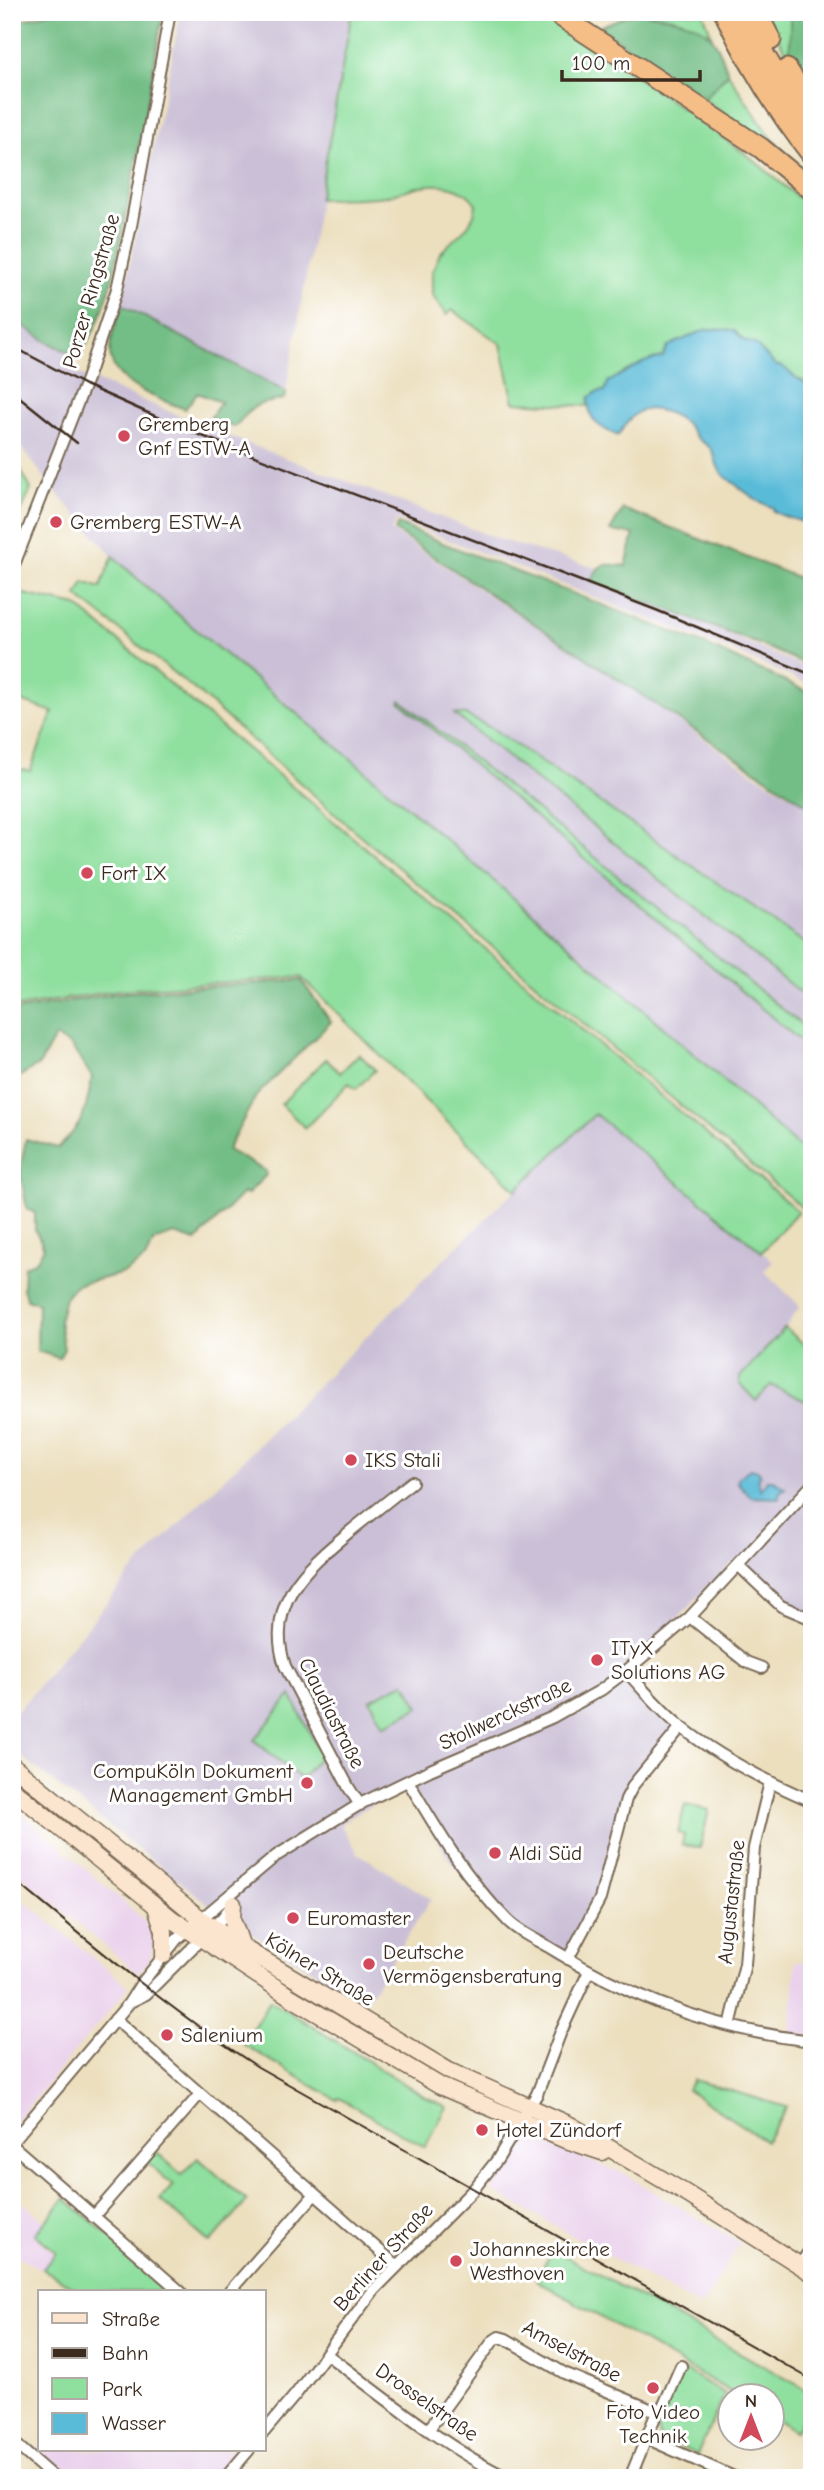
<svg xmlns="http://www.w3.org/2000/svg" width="824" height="2490" font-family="'Comic Neue',sans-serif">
<rect width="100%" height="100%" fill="#fff"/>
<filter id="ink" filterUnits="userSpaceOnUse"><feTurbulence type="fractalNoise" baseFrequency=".0143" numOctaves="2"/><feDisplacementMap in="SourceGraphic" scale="14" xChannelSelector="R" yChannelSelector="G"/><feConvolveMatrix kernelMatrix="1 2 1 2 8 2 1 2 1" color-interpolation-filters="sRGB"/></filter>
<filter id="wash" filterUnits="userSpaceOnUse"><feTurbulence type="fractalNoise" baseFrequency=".00686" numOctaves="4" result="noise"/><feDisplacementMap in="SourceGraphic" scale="28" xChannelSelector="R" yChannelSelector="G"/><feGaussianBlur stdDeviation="1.57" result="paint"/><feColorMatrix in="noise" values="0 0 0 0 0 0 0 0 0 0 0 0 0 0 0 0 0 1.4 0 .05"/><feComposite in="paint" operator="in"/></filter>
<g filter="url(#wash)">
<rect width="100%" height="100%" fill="#ecdfbe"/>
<path fill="#ead1ec" d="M12,1805l131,114 12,20 -6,22 -10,13 -127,-106z
M12,1891l117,96 -117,139z
M796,1961l16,1v74l-22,-3z
M531,2139l91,34 118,70 -39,64 -210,-117 30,-47z
M12,2194l33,28 -11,13 21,19 -14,16 -29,-18z
M40,2444v6h195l-24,28h-142l-30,-27h-4z"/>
<path fill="#cabfd6" d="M181,12h171l-66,380 -164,-87z
M12,318l34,23 32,16 -6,14 156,65 273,104 96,28 -5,13 113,44 107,45v16l-87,-38 -328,-128 -6,11 263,173 97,68 61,36v139l-319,-218 -38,-15 357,288v31l-412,-333 412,351v108l-273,-240 -236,-201 -118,-96 -72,-66 -54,-60 -47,-60z
M595,1113l178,148 -9,10 36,35 -15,22 27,23v265l-29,-12 -49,-43 -68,69 -42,36 7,22 42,40 -35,42 -15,25 -27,101 -35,65 -63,-44 -48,-56 -40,-67 -11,-3 -37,19 -22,14 18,29 73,46 -66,103 -139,-84 -214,-169v-31l124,-151 301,-301z"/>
<path fill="#8fdf9f" stroke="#65845e" stroke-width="2" d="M352,12h185l101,65 113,81 61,51v177l-16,-8 -13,-11 -8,-2 -20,-21 -12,-4 -9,-9 -27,-2 -14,6 -9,4 -20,18 -12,2 -31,15 -16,17 -8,1 -8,6 -1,8 -74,-4 -13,-58 -49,-34 -5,5 -15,-20v-23l8,-19 27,-26 7,-12 2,-11c-12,-19 -37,-22 -59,-17 -11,2 -20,8 -32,9 -21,3 -44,2 -66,3z
M635,12h68l9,25c-25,-15 -48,-21 -77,-25z
M765,12h30l-5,8v41z
M728,73l38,58 27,31 -89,-63z
M12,454l19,35 -19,44z
M113,556c73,69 153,131 230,196 157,134 315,269 469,407v57l-469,-395 -144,-128 -122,-97 7,-14 16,6z
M15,592l62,14 721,605 -36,41 -167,-138 -79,76 -215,-213 -182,13 -107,18v-240l18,3 23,-59 -41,-14v-99z
M401,700l411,333v18l-412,-349z
M454,714l12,1 27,14 319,219v54z
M359,1054l16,16 -19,19 -7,-6 -44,45 -24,-24 45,-45 14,14z
M785,1328l27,23v53l-41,-19 -15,16 -16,-17v-7z
M405,1682l14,25 -35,19 -14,-26z
M291,1695l30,60 -20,24 -47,-39z
M685,1805l24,5 -9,38 -18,-3 2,-10 -6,-2z
M270,2000l154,96 23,11 -22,40 -86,-49 -2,2 -94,-56z
M694,2080l93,27 -21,34 -79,-51z
M156,2152l26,23 16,-17 49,43 -37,42 -50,-43 13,-15 -26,-23z
M65,2198l108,94h-91l-39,-23 13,-17 -21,-18z
M553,2249l259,144v8l-17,30 -23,-14v-21l-36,-1 -200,-115z
M684,2370l41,24 -28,61 -37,-17 -3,-9 24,-58z"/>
<path fill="#73be86" stroke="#577452" stroke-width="2" d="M51,12h112c-11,67 -23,134 -37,200 -10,49 -17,104 -48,145l-32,-16 -34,-23v-295z
M635,12c22,3 63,7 77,26 8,9 12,24 16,35l-24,26 -105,-72z
M795,12h17v82l-22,-33v-41z
M122,305l164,87 -1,6c-9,5 -18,3 -27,7 -11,5 -16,17 -25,22l-23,-9 11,-16 -24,-9 -12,16c-25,-10 -73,-24 -75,-56 -1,-15 8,-34 12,-48z
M623,509l189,74v84l-48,-21 -173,-65c10,-22 14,-16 35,-15l8,-32 -24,-3z
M398,524l47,20 261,101 106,49v114l-417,-277z
M301,980l30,42 -75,74 -29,54 39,21v4l-19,20 -4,-2 -47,48 -22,-7 -20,7 -9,18 -21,14 -48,12 -11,13 -6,23 5,28 -5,9 -22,-7 1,-48 -11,-4 -4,-10 1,-23 11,-4 9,-14 -9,-19v-16l-8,-4 -7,-38 6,-32 32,9c27,-26 28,-36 34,-71l-21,-31 -16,-9 -15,27 -28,17v-70l106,-18z"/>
<path fill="#5abbd8" stroke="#4a727b" stroke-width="2" d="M707,329l27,1 9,10 12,4 20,21 8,2 13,11 16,8v141c-10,-8 -27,-8 -39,-16l1,-3c-17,-6 -34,-20 -48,-31 -11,-8 -9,-19 -15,-28 -4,-5 -8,-6 -13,-10 -5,-5 -8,-12 -14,-17 -5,-4 -13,-8 -19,-10 -25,-8 -34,2 -47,24 -17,-8 -32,-15 -29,-38l8,-6 8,-1 3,-9 36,-20 19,-5 5,-11z
M750,1469l9,2 1,3 -3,5 4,11 6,-10h6l12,8 -6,5v5l-28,-1 -14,-15 2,-5z"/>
</g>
<g filter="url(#ink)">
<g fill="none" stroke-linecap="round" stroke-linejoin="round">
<defs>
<path id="street" d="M12,570l75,-191 30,-90 14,-63 39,-214
M739,1566l42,40 31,13
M690,1617l56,45 16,6
M626,1671c17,18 34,39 54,55 39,31 85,55 132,75
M408,1781c29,49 58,98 99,139 11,12 30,20 45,29 79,49 167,82 260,92
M360,1805l-11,-17 -64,-122c-20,-62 19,-97 63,-133 21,-17 42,-34 64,-51
M568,1959l32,-60 26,-100 8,-15 47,-57
M132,2001l14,-7 76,-76 11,-14
M115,2019l281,246
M730,2026l15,-62 9,-116 16,-66
M12,2142l117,-139 12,-19 36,-45 99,-83 86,-53 68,-33 123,-53 48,-27 25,-19 64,-54 122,-132
M12,2145l169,147
M93,2217l107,-123
M800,2265l12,-18
M229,2292l86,-98
M326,2354c56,41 119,94 182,124
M429,2429l64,-88 6,-4 7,2 58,34 93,39
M264,2432l32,-38 77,-103 100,-101 24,-30 40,-66 23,-60 29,-63
M646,2438l90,40
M12,2441l42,37
M225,2478l24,-28
M630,2478l27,-66 7,-7 17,-39"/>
<path id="secondary" d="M12,1765l189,154 41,28 207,124 121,54 117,69 125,79
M12,1789l160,130 120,79 148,88 123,53 39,13
M233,1904l-1,15 10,28
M156,1907l8,24v24"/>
<path id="highway" d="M554,12l207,136 51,42
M724,12c24,51 53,99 88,143
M740,12l55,96 17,22
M756,12l15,28
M787,69l25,38"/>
</defs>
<use href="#street" stroke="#796956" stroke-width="14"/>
<use href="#secondary" stroke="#796956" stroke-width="19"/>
<use href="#highway" stroke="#796956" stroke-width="23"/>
<use href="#street" stroke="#fff" stroke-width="10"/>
<use href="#secondary" stroke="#fbe5cf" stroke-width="16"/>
<use href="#highway" stroke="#f6be87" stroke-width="19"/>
<path stroke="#3b2a1e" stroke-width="2" d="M12,1878c80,66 159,133 246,189l554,313"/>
<path stroke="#3b2a1e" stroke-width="2.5" d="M12,346l73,39 99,44 472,181 156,65
M12,391l65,52"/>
</g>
</g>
<g fill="#d1495b" stroke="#fff" stroke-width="2.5">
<circle cx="124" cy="436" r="7"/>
<circle cx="56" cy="522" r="7"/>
<circle cx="87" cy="873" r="7"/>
<circle cx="351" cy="1460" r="7"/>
<circle cx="597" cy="1660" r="7"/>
<circle cx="307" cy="1783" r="7"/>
<circle cx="495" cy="1853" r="7"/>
<circle cx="293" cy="1918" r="7"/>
<circle cx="369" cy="1964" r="7"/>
<circle cx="167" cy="2035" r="7"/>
<circle cx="482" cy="2130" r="7"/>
<circle cx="456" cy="2261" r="7"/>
<circle cx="653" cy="2388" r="7"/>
</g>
<g text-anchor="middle" stroke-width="6" stroke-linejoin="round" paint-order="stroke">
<g font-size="21" fill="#3b2a1e" stroke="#fff">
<text transform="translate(91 291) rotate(-74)" y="7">Porzer Ringstraße</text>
<text transform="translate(332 1713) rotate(63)" y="7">Claudiastraße</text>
<text transform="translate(505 1714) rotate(-25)" y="7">Stollwerckstraße</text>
<text transform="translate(731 1902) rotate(-84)" y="7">Augustastraße</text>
<text transform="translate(320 1969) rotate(31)" y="7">Kölner Straße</text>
<text transform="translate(383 2257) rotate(-48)" y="7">Berliner Straße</text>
<text transform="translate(572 2351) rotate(28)" y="7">Amselstraße</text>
<text transform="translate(427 2402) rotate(35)" y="7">Drosselstraße</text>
</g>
<g font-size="21" fill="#3b2a1e" stroke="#fff" text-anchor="start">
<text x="138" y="431">Gremberg<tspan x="138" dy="24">Gnf ESTW-A</tspan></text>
<text x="70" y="529">Gremberg ESTW-A</text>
<text x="101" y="880">Fort IX</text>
<text x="365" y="1467">IKS Stali</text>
<text x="611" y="1655">ITyX<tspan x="611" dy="24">Solutions AG</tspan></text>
<text x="293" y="1778" text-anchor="end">CompuKöln Dokument<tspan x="293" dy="24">Management GmbH</tspan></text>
<text x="509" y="1860">Aldi Süd</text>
<text x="307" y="1925">Euromaster</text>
<text x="383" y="1959">Deutsche<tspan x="383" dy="24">Vermögensberatung</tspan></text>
<text x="181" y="2042">Salenium</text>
<text x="496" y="2137">Hotel Zündorf</text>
<text x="470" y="2256">Johanneskirche<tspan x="470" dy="24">Westhoven</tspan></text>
<text x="653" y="2419" text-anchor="middle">Foto Video<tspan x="653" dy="24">Technik</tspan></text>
</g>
</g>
<rect width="824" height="2490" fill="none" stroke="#fff" stroke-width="42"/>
<rect x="38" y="2290" width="228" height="161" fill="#ffffff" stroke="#b1aaa5" stroke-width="2"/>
<rect x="52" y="2313" width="35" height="10" fill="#fbe5cf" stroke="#b1aaa5" stroke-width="2"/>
<text x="102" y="2326" font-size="21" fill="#3b2a1e">Straße</text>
<rect x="52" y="2348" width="35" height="10" fill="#3b2a1e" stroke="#b1aaa5" stroke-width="2"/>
<text x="102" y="2360" font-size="21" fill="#3b2a1e">Bahn</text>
<rect x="52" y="2378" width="35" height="21" fill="#8fdf9f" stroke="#b1aaa5" stroke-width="2"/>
<text x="102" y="2396" font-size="21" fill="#3b2a1e">Park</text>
<rect x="52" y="2413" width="35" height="21" fill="#5abbd8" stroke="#b1aaa5" stroke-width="2"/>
<text x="102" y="2430" font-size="21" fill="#3b2a1e">Wasser</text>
<g transform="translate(751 2417)"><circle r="33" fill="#ffffff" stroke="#b1aaa5" stroke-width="2"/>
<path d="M0-5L12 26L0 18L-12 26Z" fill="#d1495b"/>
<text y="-10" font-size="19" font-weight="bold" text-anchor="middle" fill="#3b2a1e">N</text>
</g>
<path d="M562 70v10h138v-10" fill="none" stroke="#3b2a1e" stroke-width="3.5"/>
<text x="572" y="70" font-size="21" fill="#3b2a1e" stroke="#ffffff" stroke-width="5" paint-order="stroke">100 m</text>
</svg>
